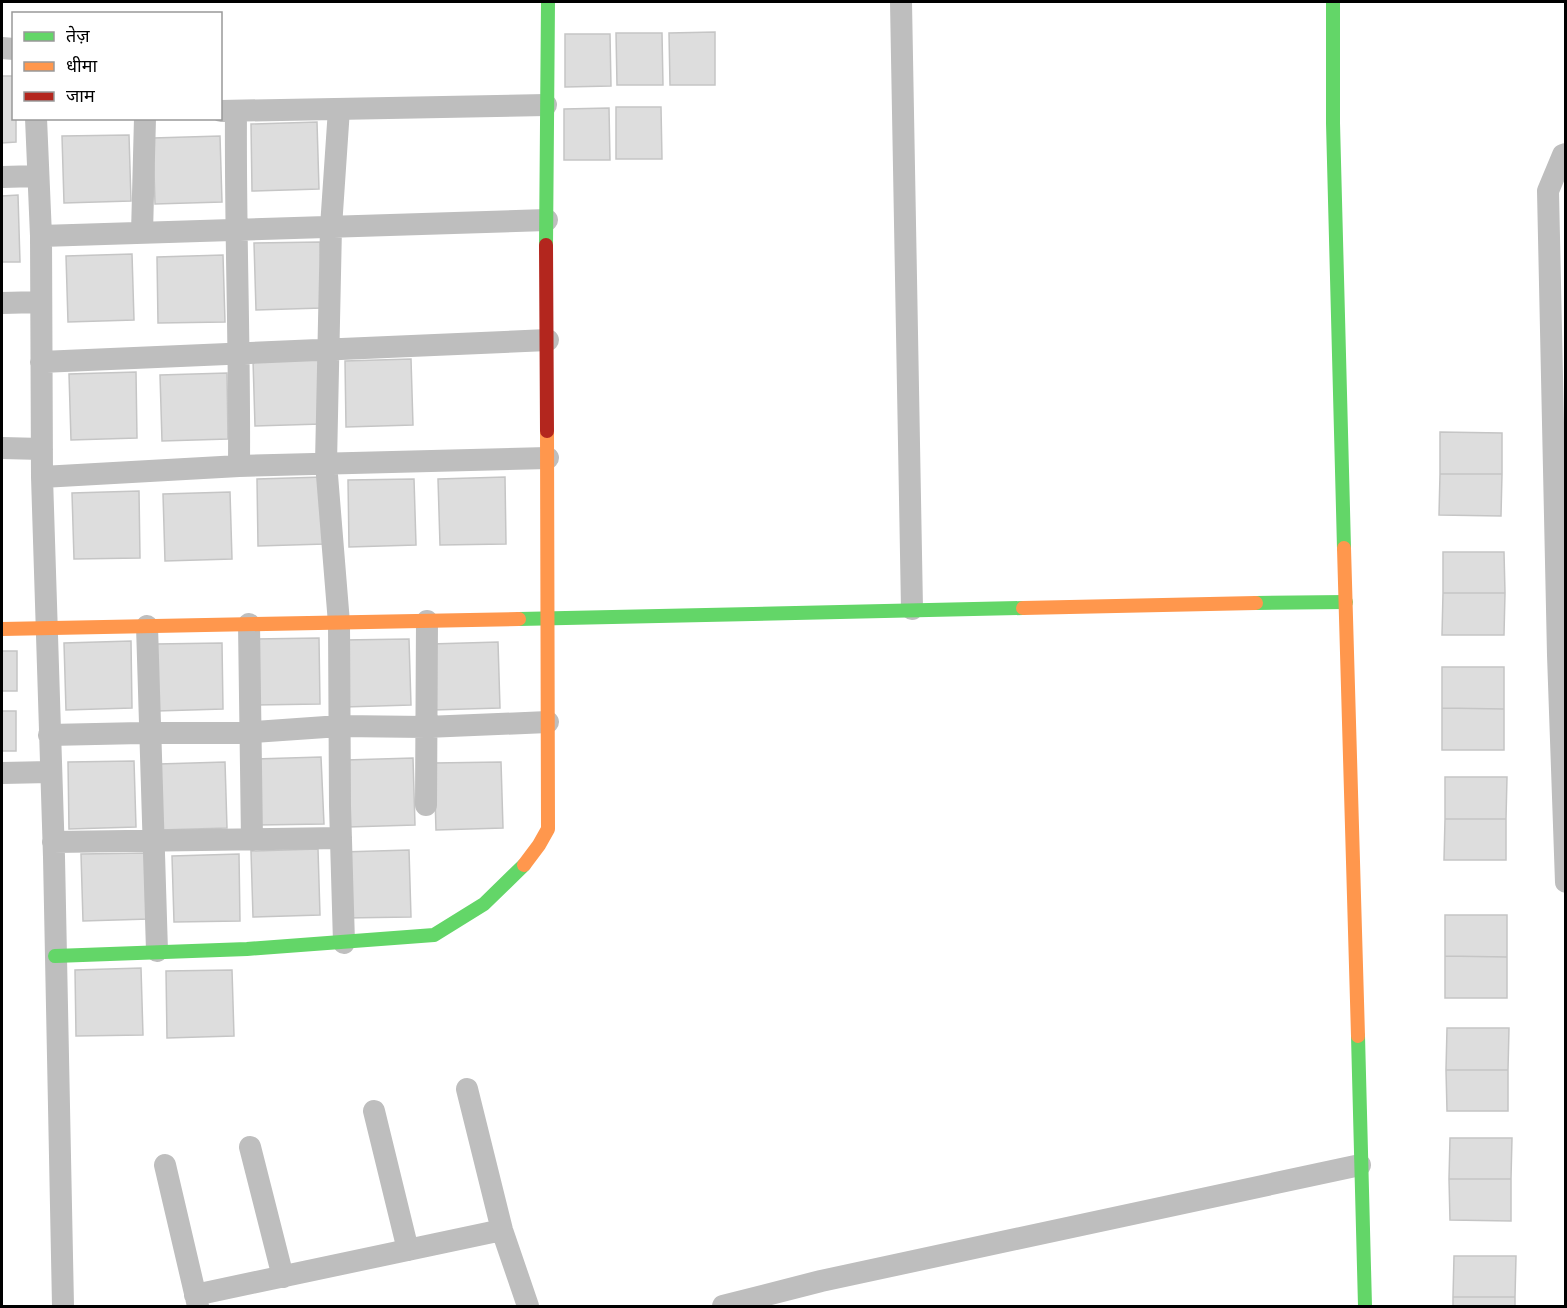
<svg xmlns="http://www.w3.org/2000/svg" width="1567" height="1308" font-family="'Nunito Sans','Noto Sans Devanagari',sans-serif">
<rect width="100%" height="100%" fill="#fff"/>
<path fill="#ddd" stroke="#c5c5c5" stroke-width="1.5" d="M715,32v53h-45l-1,-52z
M616,33h46l1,52h-46z
M565,34h45l1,52 -46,1z
M2,76h12v42h2v24l-14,1z
M616,107h45l1,52h-46z
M609,108l1,52h-46v-51z
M317,122l2,67 -67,2 -1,-67z
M129,135l2,66 -67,2 -2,-67z
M220,136l2,66 -67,2 -2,-66z
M18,195l2,67h-18v-66z
M320,242l2,66 -66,2 -2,-67z
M132,254l2,66 -66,2 -2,-66z
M223,255l2,67 -67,1 -1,-66z
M320,358l1,66 -66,2 -2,-66z
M411,359l2,66 -67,2 -1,-66z
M136,372l1,66 -66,2 -2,-66z
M227,373l1,66 -66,2 -2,-66z
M1440,432l62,1v41h-62z
M1440,474h62l-1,42 -62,-1z
M323,477l2,67 -67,2 -1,-67z
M505,477l1,67 -66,1 -2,-66z
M414,479l2,66 -67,2 -1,-67z
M139,491l1,67 -66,1 -2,-66z
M230,492l2,67 -67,2 -2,-67z
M1443,552h61l1,41h-62z
M1443,593h62l-1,42h-62z
M319,638l1,66 -66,1 -2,-66z
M409,639l2,66 -67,2 -1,-67z
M131,641l1,67 -66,2 -2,-67z
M498,642l2,66 -67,2 -2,-66z
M222,643l1,66 -66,2 -2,-67z
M2,651h15v40h-15z
M1442,667h62v42l-62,-1z
M1442,708l62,1v41h-62z
M2,711h14v40h-14z
M321,757l3,67 -67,1 -2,-66z
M413,758l2,67 -67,2 -2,-67z
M134,761l2,66 -67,2 -1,-67z
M225,762l2,66 -67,2 -1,-66z
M501,762l2,66 -67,2 -2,-67z
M1445,777h62l-1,42h-61z
M1445,819h61v41h-62z
M318,849l2,66 -67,2 -2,-66z
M409,850l2,67 -67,1 -2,-66z
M148,853l1,66 -66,2 -2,-67z
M239,854l1,67 -66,1 -2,-66z
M1445,915h62v42l-62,-1z
M1445,956l62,1v41h-62z
M141,968l2,67 -67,1 -1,-66z
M232,970l2,66 -67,2 -1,-67z
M1447,1028h62l-1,42h-62z
M1446,1070h62v41h-61z
M1450,1138h62l-1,41h-62z
M1449,1179h62v42l-61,-1z
M1454,1256h62l-1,41h-62z
M1453,1297h62v9h-62z"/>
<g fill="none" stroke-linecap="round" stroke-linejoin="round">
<path stroke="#bebebe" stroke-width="22" d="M901,2l11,607
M2,48l12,1
M339,109l-8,118 -5,236 13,160 1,183 4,137
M221,111l325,-6
M236,111c-1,118 4,236 3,355
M36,118l5,118 1,241 12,380 9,449
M1566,154l-3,1 -15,36 10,464 8,227
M2,177l36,-1
M142,233l3,-115
M41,236l506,-16
M2,303l39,-1
M41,362l507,-22
M2,448l40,1
M42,477l197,-11 309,-8
M249,624l3,216
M147,626l10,325
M49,735l93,-2h98l100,-7 86,1 122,-5
M2,773l48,-1
M426,805l1,-184
M53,842l288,-4
M467,1089l35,141 26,76
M374,1111l34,139
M250,1147l33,130
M165,1165l33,141
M195,1295l307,-65
M723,1306l98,-25 539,-116"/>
<path stroke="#63d668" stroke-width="14" d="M1333,2v121l11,425
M546,245l2,-243
M1256,603l90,-1
M519,619l504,-11
M55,956l192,-7 187,-14 50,-31 40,-39
M1358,1036l7,270"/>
<path stroke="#ff974d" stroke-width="14" d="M1344,548l14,488
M1023,608l233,-5
M2,629l517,-10
M524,865l15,-20 9,-16 -1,-398"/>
<path stroke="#b3261e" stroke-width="14" d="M546,245l1,186"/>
</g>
<rect width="1567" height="1308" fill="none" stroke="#000000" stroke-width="6"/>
<rect x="12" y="12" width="210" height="108" fill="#ffffff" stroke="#999999" stroke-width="1.5"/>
<rect x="24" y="32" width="30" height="9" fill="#63d668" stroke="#999999" stroke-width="1.5"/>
<text x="66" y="42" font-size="18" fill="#000000">तेज़</text>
<rect x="24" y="62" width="30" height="9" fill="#ff974d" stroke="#999999" stroke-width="1.5"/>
<text x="66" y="72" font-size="18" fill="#000000">धीमा</text>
<rect x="24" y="92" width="30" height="9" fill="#b3261e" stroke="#999999" stroke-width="1.5"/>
<text x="66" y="102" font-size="18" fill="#000000">जाम</text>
</svg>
